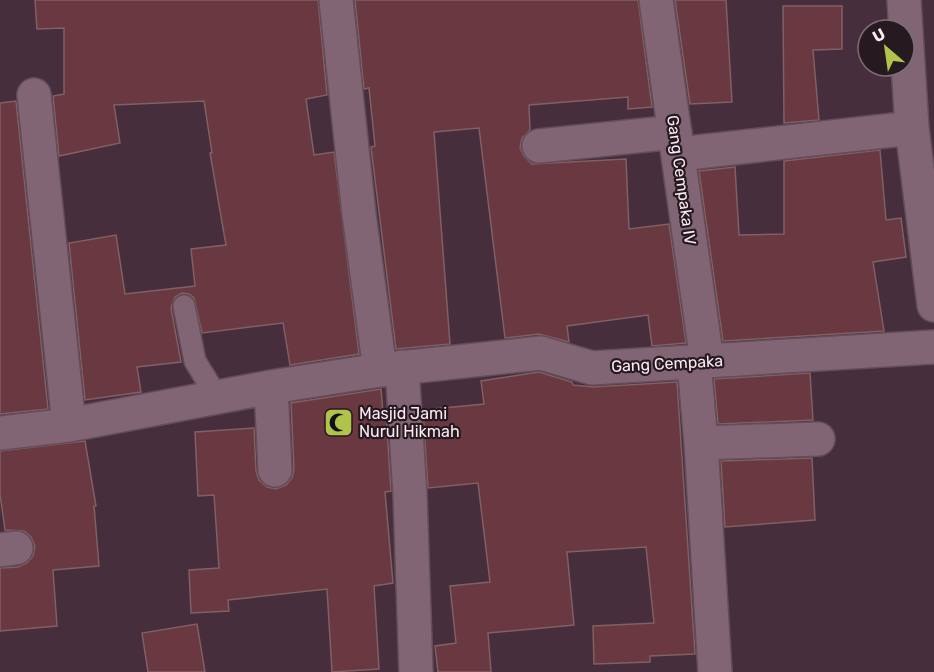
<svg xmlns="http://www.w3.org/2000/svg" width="934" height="672" font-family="Rubik,sans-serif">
<rect width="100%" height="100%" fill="#462e3c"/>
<path fill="#6a3840" stroke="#806064" stroke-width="1.5" d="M35,0h283l9,95 -21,4 8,56 20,-3 25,202 -69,11 -7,-42 -81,10 -8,-35 -5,-4 -7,-1 -7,4 -4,11 10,54 -44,5 4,25 -56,8 -16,-157 47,-8 9,59 70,-8 -4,-37 35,-4 -16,-92h2l-8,-52 -90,4 6,38 -61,13 -6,-60 11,-2v-66l-27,1z
M355,0h283l14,107 -24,2v-12l-99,8 1,25 -8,8 -2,10 4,8 8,8 94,-5 3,70 40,-5 17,119 -34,3 -4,-31 -81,11 2,16 -30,-8 -34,4 -26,-210 -45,4 16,212 -54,5 -25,-202 4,-1 -6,-58 -5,1z
M675,0h51l6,102 -42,2z
M783,6h59v43l-29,1 6,70 -35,3z
M16,101l32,308 -48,5v-311z
M880,150l6,70 15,-2 5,39 -33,5 11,69 -161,10 -24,-170 36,-4 4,68 45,-1v-73z
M539,372l33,10 1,3 20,2 84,-5 18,272 -45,2v6l-56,2 -1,-38 61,-3 -8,-76 -79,5 7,73 -86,8 3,39h-53l-3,-26 21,-3 -6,-57 40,-4 -12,-99 -50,5 -5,-78 61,-6 -3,-23z
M810,373l3,47 -95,4 -4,-45z
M381,389l2,25h3l5,77 -6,1 8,91 -19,3 5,83 -47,3 -5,-83 -99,11 1,11 -38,2 -2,-43 30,-2 -5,-73 -16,1 -3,-64 59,-4 2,43 3,9 8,7 9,2 10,-4 6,-7 2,-8 -3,-67z
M85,441l11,65h-2l5,60 -46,4 4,56 -57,5v-63l18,-1 9,-4 6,-7 2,-10 -4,-9 -7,-6 -19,-1 -5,-36v-43z
M812,458l3,62 -90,7 -4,-66z
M197,624l8,48h-57l-6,-39z"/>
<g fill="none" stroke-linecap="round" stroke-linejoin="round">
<defs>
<path id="lane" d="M184,306l11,55 22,36"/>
<path id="street" d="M336,0l23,214 21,156
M656,0l51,361
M904,0l8,128 22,177
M34,95l35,330
M539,146l136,-14
M679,154l233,-26
M694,362l7,81 14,229
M402,367l8,128 6,177
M271,387l4,83
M0,433l69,-8 202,-38 109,-17 161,-17 51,15 342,-21
M701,443l117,-4
M0,550l16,-2"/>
</defs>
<use href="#lane" stroke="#624d59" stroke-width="24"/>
<use href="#street" stroke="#624d59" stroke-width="36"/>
<use href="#lane" stroke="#816574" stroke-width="21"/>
<use href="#street" stroke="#816574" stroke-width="33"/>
</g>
<defs>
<symbol id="mosque-square" viewBox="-11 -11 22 22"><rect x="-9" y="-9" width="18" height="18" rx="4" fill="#b2c34b" stroke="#261a20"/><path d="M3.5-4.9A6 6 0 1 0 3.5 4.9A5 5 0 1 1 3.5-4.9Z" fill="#111"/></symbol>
</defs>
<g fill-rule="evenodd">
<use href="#mosque-square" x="322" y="406" width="33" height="33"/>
</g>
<g text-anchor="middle" stroke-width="4.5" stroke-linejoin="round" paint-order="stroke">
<g font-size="16" fill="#fbeaf3" stroke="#261a20">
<text transform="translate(682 180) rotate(82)" y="6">Gang Cempaka IV</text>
<text transform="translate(667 363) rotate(-3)" y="6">Gang Cempaka</text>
</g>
<g font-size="16" fill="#fbeaf3" stroke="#261a20" text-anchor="start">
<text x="359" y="419">Masjid Jami<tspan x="359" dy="18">Nurul Hikmah</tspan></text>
</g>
</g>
<g transform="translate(886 48) rotate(331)"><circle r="28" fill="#261a20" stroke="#7b6d74" stroke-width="1.5"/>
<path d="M0-4.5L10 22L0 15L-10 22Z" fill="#b2c34b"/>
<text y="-9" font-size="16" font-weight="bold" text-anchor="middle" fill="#fbeaf3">U</text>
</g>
</svg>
